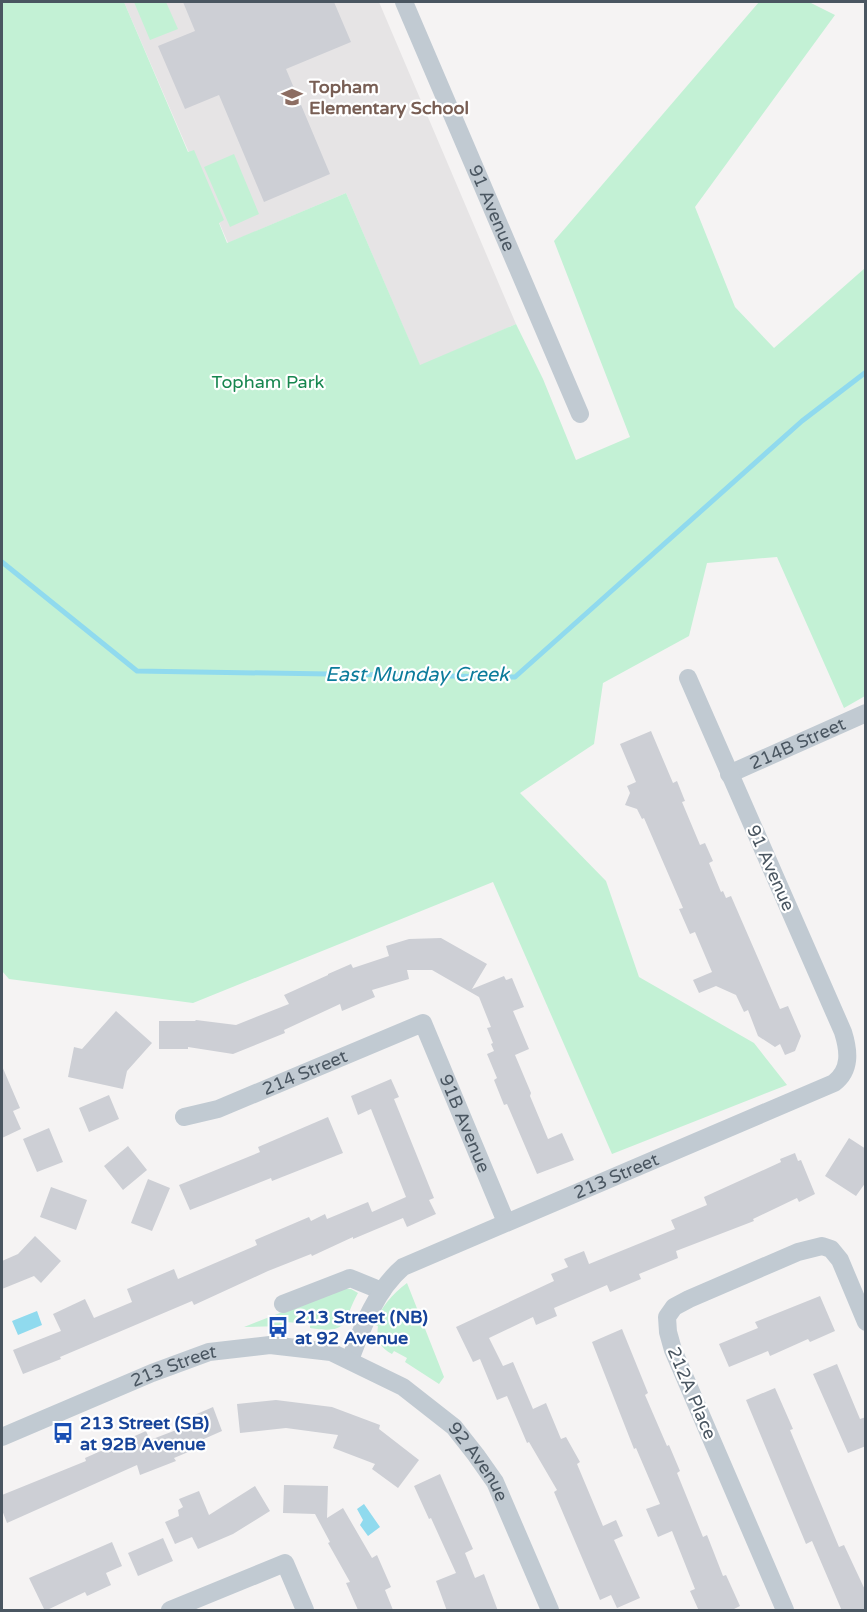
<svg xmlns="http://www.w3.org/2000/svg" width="867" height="1612" font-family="'Varela Round',sans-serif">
<rect width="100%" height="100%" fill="#f5f3f3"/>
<path fill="#e6e4e5" d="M124,2h255l137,322 -96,42 -74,-173 -118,50z"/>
<path fill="#c3f1d5" d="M2,2h122l64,150 6,-2 30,70 -5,3 8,20 119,-50 74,172 96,-41 27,55 33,81 54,-23 -76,-196 205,-239h50l26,13 -140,192 40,100 39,41 91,-80v428l-21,12 -67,-151 -70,6 -18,73 -86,47 -9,61 -74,49 86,88 33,96 115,66 33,42 -175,69 -119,-272 -300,121 -184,-24 -7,-8z
M134,2h32l12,27 -28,11z
M234,154l25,60 -29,13 -26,-60z
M407,1283l37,94 -5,7 -34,-22 2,-4 -13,-7 -2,3c-12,-6 -16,-14 -14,-28l-4,-1c7,-18 18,-31 33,-42z
M342,1289h9l7,4c-16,28 -7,42 -48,35v-4l-24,-2 -2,4 -40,1z"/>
<path fill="#90daee" d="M37,1311l5,14 -24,10 -6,-14z
M364,1504l16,23 -12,9 -8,-11 3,-5 -6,-11z"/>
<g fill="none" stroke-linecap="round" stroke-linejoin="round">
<path stroke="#90daee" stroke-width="5" d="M2,562l135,109 378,6 287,-256 64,-49"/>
</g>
<path fill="#cdcfd5" d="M183,2h151l17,40 -65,27 44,105 -66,28 -45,-107 -34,14 -27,-63 37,-15z
M651,731l22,52 4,-2 8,20 -3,1 18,43 5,-2 8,18 -4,2 12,29 2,-1 3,7 5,-2 49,113 8,-3 13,30 -6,15 -10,4 -5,-11 -5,3 -17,-11 -10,-26 -4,2 -8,-17 -20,-9 -17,7 -6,-13 19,-8 -17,-40 -5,2 -11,-25 4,-1 -39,-90 -2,1 -5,-10 -12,-4 5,-12 -3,-7 9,-4 -16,-38z
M441,938l46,26 -15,25 32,-13 2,4 6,-2 12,29 -11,4 16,38 -14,6 16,38 -1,3 18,43 14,-6 12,27 -37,14 -30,-70 -3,1 -10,-25 3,-2 -10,-24 7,-3 -3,-7 2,-1 -6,-15 4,-1 -12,-30 -47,-27h-25l2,9 -37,11 3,7 -33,14 -2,-7 -56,26 1,3 -52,21 -45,-7v2h-29v-28h36l1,-1 40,5 53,-21 -5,-9 44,-20v-1l23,-10 2,4 36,-12 -3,-10 23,-7z
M116,1011l36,32 -25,28 -4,18 -55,-12 6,-30 8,2z
M2,1066l18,42 -7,3 8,18 -19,9z
M391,1079l8,18 -5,2 40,99 -5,2 7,14 -29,13 -4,-9 -50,21v-2l-41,19 -1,-2 -43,17 -74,34 -2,-4 -132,56 1,2 -38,15 -10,-24 48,-19 -8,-17 32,-15 9,19 38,-16 -5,-13 47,-20 4,10 79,-34 -2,-5 54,-23 2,4 14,-7 2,5 41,-17 4,10 34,-15 -35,-88 -13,6 -7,-19z
M109,1095l10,24 -30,13 -10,-24z
M328,1117l15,36 -71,28 -1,-3 -81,32 -11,-25 81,-33 -2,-5z
M49,1128l14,34 -26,10 -14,-33z
M849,1138l17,11v33l-10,14 -31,-20z
M128,1146l19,24 -24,20 -19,-24z
M795,1153l3,8 3,-1 14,34 -16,8 -2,-4 -44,21 1,2 -78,30 2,7 -39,16 2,5 -31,13 -3,-7 -53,23 3,8 -21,9 -3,-8 -44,21 14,28 10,-4 20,47 13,-6 15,36 5,-2 14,25 -3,2 26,62 13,-6 7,16 -9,4 26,58 -23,10 -6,-13 -11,5 -46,-108 3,-2 -28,-48 -2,1 -20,-47 -10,4 -17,-41 -7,3 -17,-35 98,-46 -3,-7 17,-7 -4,-8 20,-8 5,13 86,-35 -4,-9 36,-15 -3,-8 77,-35 -1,-3z
M148,1179l22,9 -18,43 -21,-8z
M51,1187l36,13 -11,30 -36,-13z
M35,1236l26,25 -20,22 -7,-7 -32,13v-28l16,-7z
M820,1296l15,35 -25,11 -2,-3 -38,17 -2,-5 -39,16 -10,-23 39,-16 -3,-6z
M622,1329l26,64 -3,2 22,51 2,-1 11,26 -3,2 26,64 4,-2 16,41 3,-1 14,31 -10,5h-31l-9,-20 5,-2 -23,-58 -14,6 -12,-28 14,-5 -24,-56 -2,1 -42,-107z
M837,1364l23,55 6,-2v29l-18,7 -35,-79z
M775,1388l18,41 -3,1 49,117 5,-2 22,47v19h-24l-30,-70 -6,3 -60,-144z
M276,1400l56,7 48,18 -1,4 40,31 -21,28 -26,-19 3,-5 -42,-16 5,-13 -52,-7 -46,5 -3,-29z
M213,1407l9,24 -25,11 3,5 -26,11 2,3 -36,14 -3,-10 -130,58 -5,-13v-15l84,-34 -1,-3 61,-27 4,9 29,-11 -3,-6z
M440,1474l33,75 -8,4 10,25 9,-4 14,37h-51l-11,-30 20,-8 -25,-55 -2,1 -15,-33z
M284,1485l44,1 -1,32 16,-10 29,50 5,-3 14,32 -6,3 8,20h-35l-12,-27 4,-1 -22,-39 2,-1 -15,-28 -32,-1z
M255,1486l15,25 -37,23 -35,15 -6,-12 -17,7 -10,-22 14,-6 -1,-6 5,-3 -4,-8 20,-8 10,24z
M163,1538l10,23 -35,15 -10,-23z
M112,1542l10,24 -16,7 5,12 -24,11 -2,-4 -40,19 -16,-33z"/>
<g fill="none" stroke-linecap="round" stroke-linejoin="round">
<g stroke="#c1cad2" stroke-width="18">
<path id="s1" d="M404,2l176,412"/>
<path id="s2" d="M729,774l137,-61"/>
<path id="s3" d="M184,1117l34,-8 205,-86 83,199"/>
<path d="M283,1304l67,-26 32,13"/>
<path id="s4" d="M350,1360c12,-32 26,-70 53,-93l431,-184c17,-13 15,-32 9,-51l-155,-354"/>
<path id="s5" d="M2,1437l150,-64 57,-21 61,-7 61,7 72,35 51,40 22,28 19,27 55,128"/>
<path d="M170,1610l115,-47 20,47"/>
<path d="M785,1610l-112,-260 -5,-18 -1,-15 7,-10 15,-8 109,-47 24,-6 9,3 9,11 26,62"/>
</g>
</g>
<defs>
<symbol id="school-bare" viewBox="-9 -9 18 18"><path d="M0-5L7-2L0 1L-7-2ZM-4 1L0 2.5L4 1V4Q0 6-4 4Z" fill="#8d6e63" stroke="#fff" stroke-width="2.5" paint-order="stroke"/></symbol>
<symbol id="bus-bare" viewBox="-9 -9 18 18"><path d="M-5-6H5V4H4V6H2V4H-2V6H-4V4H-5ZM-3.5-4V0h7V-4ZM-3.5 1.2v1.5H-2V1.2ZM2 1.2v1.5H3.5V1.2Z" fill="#1a4fb4" stroke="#fff" stroke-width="2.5" paint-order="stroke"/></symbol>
</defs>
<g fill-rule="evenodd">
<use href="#school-bare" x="277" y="82" width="30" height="30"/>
<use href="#bus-bare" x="263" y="1312" width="30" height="30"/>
<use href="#bus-bare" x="48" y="1418" width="30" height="30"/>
</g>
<g text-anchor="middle" stroke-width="4.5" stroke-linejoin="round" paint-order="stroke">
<g font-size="18" font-weight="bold" fill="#785e54" stroke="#fff" text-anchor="start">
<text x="309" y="93">Topham<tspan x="309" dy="21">Elementary School</tspan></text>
</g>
<g font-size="18" fill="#4a5661" stroke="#fff">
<text dy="6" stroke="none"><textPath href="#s1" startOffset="224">91 Avenue</textPath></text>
<text dy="6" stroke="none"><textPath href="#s2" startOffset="75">214B Street</textPath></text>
<text transform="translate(771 868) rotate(66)" y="6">91 Avenue</text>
<text dy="6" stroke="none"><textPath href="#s3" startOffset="129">214 Street</textPath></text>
<text dy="6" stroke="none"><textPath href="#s3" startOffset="366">91B Avenue</textPath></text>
<text dy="6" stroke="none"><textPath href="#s4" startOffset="340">213 Street</textPath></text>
<text dy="6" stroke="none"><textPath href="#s5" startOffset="186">213 Street</textPath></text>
<text transform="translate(692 1393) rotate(67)" y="6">212A Place</text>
<text dy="6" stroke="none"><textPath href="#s5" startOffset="534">92 Avenue</textPath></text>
</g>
<g font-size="18" fill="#17864f" stroke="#fff">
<text x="268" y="388">Topham Park</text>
</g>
<g font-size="18" font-weight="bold" fill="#164399" stroke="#fff" text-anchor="start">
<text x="295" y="1323">213 Street (NB)<tspan x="295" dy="21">at 92 Avenue</tspan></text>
<text x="80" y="1429">213 Street (SB)<tspan x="80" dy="21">at 92B Avenue</tspan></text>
</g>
<g font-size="20" font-style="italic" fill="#0c7c9b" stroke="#fff">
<text x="417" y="681">East Munday Creek</text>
</g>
</g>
<rect width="867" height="1612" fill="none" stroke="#4a5661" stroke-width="6"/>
</svg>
